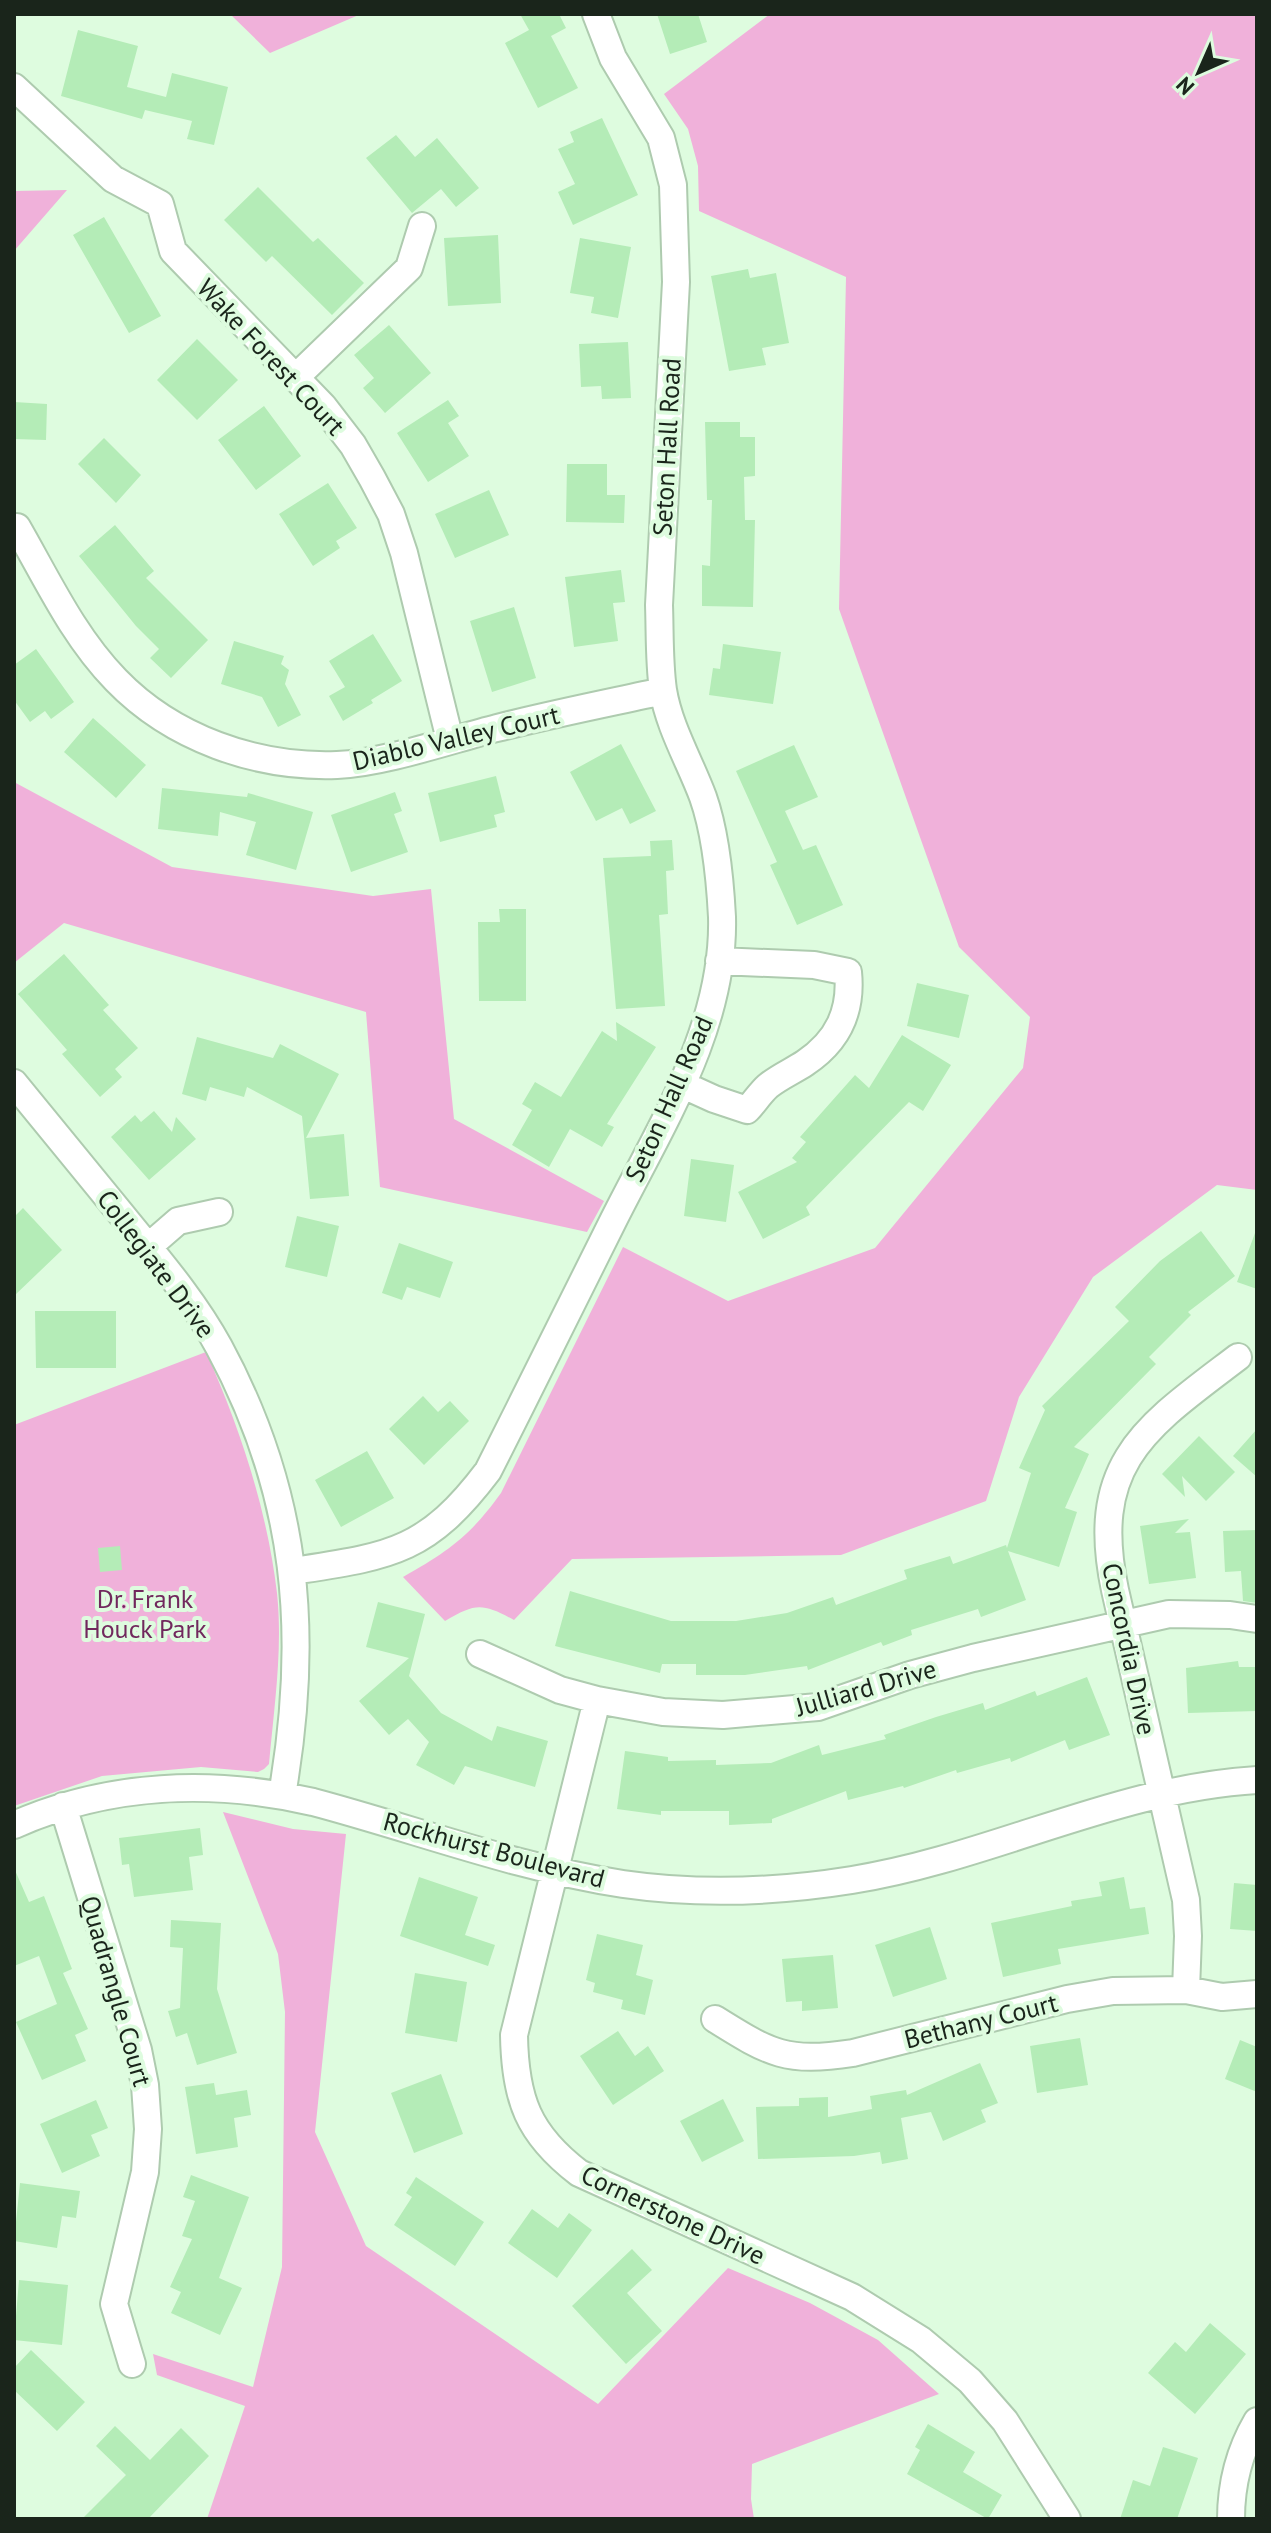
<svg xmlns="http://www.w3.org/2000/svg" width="1271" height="2533" font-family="'PT Sans',sans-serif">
<rect width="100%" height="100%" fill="#defcdf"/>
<path fill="#f0b1da" d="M230,14h131l-91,39z
M770,14h487v1176l-40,-5 -124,92 -74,120 -33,104 -145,54 -269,4 -58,61c-32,-17 -38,-17 -69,1l-42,-44c46,-26 67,-41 98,-84l122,-246 105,54 147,-53 148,-180 7,-51 -71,-70 -120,-338 7,-332 -147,-66 -1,-45 -10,-37 -24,-35z
M67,190l-53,61v-60z
M14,782l158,85 201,29 58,-7 23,230 150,82 -17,31 -207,-45 -14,-175 -302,-89 -50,40z
M206,1352c34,76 61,157 71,241 6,56 -3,115 -8,171l-5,5 -6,3 -57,-5 -99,9 -88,30v-381z
M223,1812l70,17 53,5 -31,298 51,114 232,158 130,-136 82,35 68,37 61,54 -187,70 -1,35 3,20h-547l38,-113 -88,-31 -4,-21 100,33 29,-120 3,-255 -7,-58z"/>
<path fill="#b4ecb7" d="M520,14h39l7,14 -15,8 27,52 -40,20 -33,-65 24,-13z
M657,14h41l9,28 -37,12z
M78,30l60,16 -11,41 39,10 6,-24 56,14 -14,58 -27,-6 5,-18 -47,-11 -3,9 -81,-23z
M602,118l36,77 -65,30 -15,-33 17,-8 -17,-35 16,-7 -4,-10z
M396,135l19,22 22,-19 42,50 -23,19 -15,-18 -29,24 -46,-55z
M258,187l55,55 5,-4 46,45 -32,32 -60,-59 -6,6 -42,-42z
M104,217l57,99 -32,17 -56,-98z
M498,235l3,68 -53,3 -4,-68z
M580,238l51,9 -13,71 -27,-5 3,-16 -24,-4z
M748,269l2,9 26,-5 13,70 -27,5 4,17 -37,6 -18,-95z
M389,325l42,48 -46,40 -22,-25 11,-10 -20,-23z
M197,339l41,41 -41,40 -40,-40z
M628,342l3,56 -29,1 -1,-13 -20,1 -2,-43z
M448,400l11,16 -11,7 21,33 -41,26 -31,-49z
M14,402l33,2 -1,36 -32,-1z
M264,406l37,50 -45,34 -38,-50z
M705,422h35v15h15v39l-11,1 1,43h10l-2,87 -51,-1v-41l8,1 2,-66h-5z
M104,438l37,37 -25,28 -38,-39z
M567,464h40v31h18l-1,28 -58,-1z
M328,483l29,45 -21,13 4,7 -27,18 -34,-52z
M489,490l20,45 -54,23 -20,-44z
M115,525l39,46 -8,7 62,62 -37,38 -21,-20 9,-9 -23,-23 -57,-70z
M621,570l4,32 -12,1 5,38 -44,6 -9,-70z
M514,607l22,71 -44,14 -22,-71z
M373,634l29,47 -31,19 2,3 -30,18 -14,-25 16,-9 -16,-26z
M234,641l50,15 -3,8 8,6 -4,14 16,31 -23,12 -16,-30 -41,-13z
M723,644l58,8 -8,52 -64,-9 4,-27 7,1z
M36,649l38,53 -23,17 -6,-8 -15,11 -16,-22v-35z
M93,718l53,47 -30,33 -52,-46z
M621,744l35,67 -26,13 -8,-16 -26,13 -26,-49z
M794,745l24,52 -33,14 18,39 13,-5 27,60 -46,20 -27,-60 7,-3 -41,-91z
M496,776l9,36 -11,3 3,12 -57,15 -12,-49z
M162,788l85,9 1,-4 65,19 -17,58 -50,-15 10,-33 -36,-10 -2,24 -60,-7z
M395,792l7,19 -8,3 14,38 -57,20 -20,-57z
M672,840l2,30 -8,1 2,43 -9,1 6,91 -49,3 -13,-151 48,-2 -1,-15z
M499,909h27v92h-47l-1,-79h22z
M64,954l45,51 -6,5 35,38 -23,21 7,8 -22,20 -38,-43 5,-4 -49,-56z
M917,983l52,12 -10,43 -52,-12z
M616,1022l40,25 -49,77 7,3 -12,20 -32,-18 -21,38 -37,-22 20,-35 -10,-6 13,-22 26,15 41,-66 15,10z
M902,1035l49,30 -28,46 -14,-9 -103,105 4,8 -47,24 -25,-47 59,-30 -5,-4 14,-16 -6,-5 55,-62 14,13z
M197,1037l76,21 7,-14 59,30 -33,64 38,-4 5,62 -39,3 -8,-83 -55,-29 -3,10 -34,-10 -4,14 -24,-7z
M154,1111l18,21 4,-15 20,22 -47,41 -38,-43 24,-22 6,7z
M691,1159l43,6 -8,57 -42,-6z
M23,1208l39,42 -48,46v-79z
M297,1216l42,10 -12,51 -42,-10z
M1201,1231l34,45 -47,36 3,3 -42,42 7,7 -82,83 15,7 -24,54 12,4 -18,55 -51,-16 18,49 -45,17 -3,-8 -67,21 1,5 -29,11 -2,-4 -73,28 -1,-4 -62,9h-49v-11h-34l-2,9 -105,-27 15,-55 101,30h65l51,-8 46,-16 3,8 71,-26 -3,-9 46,-14 3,8 53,-19 1,3 24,-75 -12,-5 26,-58 -3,-4 87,-85 -14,-14 45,-46z
M1255,1233l2,1v55l-20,-7z
M399,1243l54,19 -13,36 -33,-11 -5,13 -20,-7z
M35,1311h81v57h-80z
M423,1396l15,16 12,-11 19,20 -45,44 -35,-36z
M1257,1429v48l-24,-21z
M1199,1436l36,36 -29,29 -24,-25 3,21 -23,-23z
M367,1451l27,47 -53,29 -26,-47z
M1189,1519l-14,14 15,-1 6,46 -47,6 -9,-58z
M1257,1530v73l-14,-2 -2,-30 -16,1 -2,-41z
M120,1546l2,24 -22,2 -2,-24z
M378,1602l47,12 -16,62 32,37 51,28 5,-15 51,15 -13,46 -70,-21 -11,19 -38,-20 13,-23 -21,-23 -19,16 -30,-34 50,-43 -43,-11z
M1238,1661l1,6h18v44l-69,2 -2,-45z
M1087,1677l23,58 -41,15 -4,-10 -54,22 -1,-4 -53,15 -1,-3 -52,18 -1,-2 -55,14 -2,-9 -74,28v4l-43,2v-14h-68v4l-44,-6 8,-58 43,6v4l48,-1v5l55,-2 48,-18 3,10 64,-16 -2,-4 52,-18 47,-14 2,7 50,-19 2,5z
M200,1828l3,27 -14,2 4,33 -59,7 -5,-33 -7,1 -3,-27z
M14,1868l15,34 15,-6 28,73 -9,4 25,56 -13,6 11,26 -44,19 -26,-58 41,-18 -18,-48 -25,10z
M419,1877l59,20 -13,38 30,10 -7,21 -88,-30z
M1124,1877l6,32 15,-2 4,27 -91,15 3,15 -58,13 -12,-54 81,-17 -1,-5 31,-5 -3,-14z
M1234,1883l23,2v46l-27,-2z
M171,1920l50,3 -4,66 20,64 -40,12 -10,-32 -11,4 -8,-26 12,-3 3,-60 -13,-1z
M930,1927l17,52 -54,18 -18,-52z
M597,1934l46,11 -7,30 17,5 -8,35 -24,-6 2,-9 -30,-8 2,-9 -9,-3z
M833,1955l5,53 -36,3v-10l-16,1 -4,-43z
M415,1973l52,9 -10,60 -52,-9z
M618,2031l17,25 13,-10 16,25 -51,34 -33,-49z
M1080,2038l8,47 -51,8 -7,-47z
M1240,2040l17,7v45l-32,-13z
M980,2063l18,40 -17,7 5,12 -43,19 -12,-29 -30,6 7,41 -26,5 -2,-12 -26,4 -96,3 -2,-52 43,-1v-8l29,-1v20l44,-8 -2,-13 36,-6 1,5z
M441,2074l22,60 -49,19 -23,-60z
M214,2083l2,12 31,-5 4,25 -17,3 4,29 -42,7 -11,-67z
M723,2099l21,42 -42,21 -22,-41z
M96,2100l12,28 -17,7 9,21 -38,17 -22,-49z
M191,2175l58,22 -30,81 23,10 -22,47 -49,-22 10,-21 -11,-5 22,-48 -10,-3 13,-35 -12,-4z
M416,2177l68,45 -29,44 -61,-41 18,-28 -6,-4z
M20,2183l60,8 -4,27 -14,-2 -5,32 -43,-7z
M532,2209l26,19 11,-15 23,17 -35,48 -49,-35z
M632,2249l20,21 -25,23 35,38 -36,33 -54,-58z
M19,2280l49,5 -6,60 -48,-5z
M1210,2323l36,31 -51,60 -47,-41 27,-31 11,10z
M31,2350l54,52 -28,29 -43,-41v-22z
M928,2424l47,28 -12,20 39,23 -14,24 -81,-45 13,-24 -5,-3z
M115,2426l35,34 31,-32 28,28 -61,63h-66l44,-44 -30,-29z
M1163,2447l35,11 -21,61h-57l13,-39 17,6z"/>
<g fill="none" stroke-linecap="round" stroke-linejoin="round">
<defs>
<path id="minor" d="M14,87l99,92 47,25 13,47 150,155 30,39 19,33 19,36 13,39 46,187
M295,378l114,-110 13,-42
M17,527c30,52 56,109 99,153 56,58 140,88 221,85 47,-2 113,-25 160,-37 55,-14 111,-25 166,-37
M14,1083c36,44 72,88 108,132 34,42 71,84 97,132 79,146 91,287 63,448
M681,1084l33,15 33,11c7,-7 13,-17 21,-24 11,-9 25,-15 37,-23 33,-22 47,-52 43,-91l-34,-7 -95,-4
M148,1247l30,-26 41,-9
M293,1571c97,-15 133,-18 195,-100 42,-83 83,-166 125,-250 47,-94 112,-194 109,-304 -2,-39 -6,-83 -19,-120 -13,-35 -34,-70 -40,-107 -4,-28 -3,-57 -4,-85l17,-323 -3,-97 -12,-47 -48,-80 -17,-44
M480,1654l80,36 37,10 66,12 60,3 95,-8 92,-32 63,-17 196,-44 61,1 27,4
M597,1700l-83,335c1,64 14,99 65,138l273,124 69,43 49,41 35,40 62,98
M63,1806l75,244 7,35 3,44 -3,43 -31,132 18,60
M14,1825c95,-42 198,-46 299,-23 102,27 204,66 310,82 76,11 154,8 229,-4 138,-22 265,-92 405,-100
M1186,1990l2,-54 -2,-36 -71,-310c-27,-128 31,-163 123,-233
M715,2019c56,35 71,44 138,34l214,-54 46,-8 73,-1 36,7 35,-3
M1231,2519c0,-34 9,-69 26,-98"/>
</defs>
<use href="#minor" stroke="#aecbaf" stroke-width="30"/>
<use href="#minor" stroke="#fff" stroke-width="26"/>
</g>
<g text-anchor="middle" stroke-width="8" stroke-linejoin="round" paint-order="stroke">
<g font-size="26" fill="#1a251b" stroke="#defcdf">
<text transform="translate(271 357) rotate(47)" y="9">Wake Forest Court</text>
<text transform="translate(667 447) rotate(-87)" y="9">Seton Hall Road</text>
<text transform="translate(456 738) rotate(-13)" y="9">Diablo Valley Court</text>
<text transform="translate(669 1099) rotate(-66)" y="9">Seton Hall Road</text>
<text transform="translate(156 1264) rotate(53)" y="9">Collegiate Drive</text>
<text transform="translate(1129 1649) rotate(78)" y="9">Concordia Drive</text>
<text transform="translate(866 1688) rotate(-16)" y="9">Julliard Drive</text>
<text transform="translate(494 1850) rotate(15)" y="9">Rockhurst Boulevard</text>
<text transform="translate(116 1991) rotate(74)" y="9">Quadrangle Court</text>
<text transform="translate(981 2021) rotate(-14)" y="9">Bethany Court</text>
<text transform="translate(673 2215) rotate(25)" y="9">Cornerstone Drive</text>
</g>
<g font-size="26" fill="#71285d" stroke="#defcdf">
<text x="145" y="1608">Dr. Frank<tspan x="145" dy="30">Houck Park</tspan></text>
</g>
</g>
<rect width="1271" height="2533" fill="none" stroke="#1a251b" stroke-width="32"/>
<g transform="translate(1199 72) rotate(225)" stroke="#defcdf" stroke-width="6" paint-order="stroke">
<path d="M0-6L14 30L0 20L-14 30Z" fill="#1a251b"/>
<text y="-12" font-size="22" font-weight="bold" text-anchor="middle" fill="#1a251b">N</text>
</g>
</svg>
